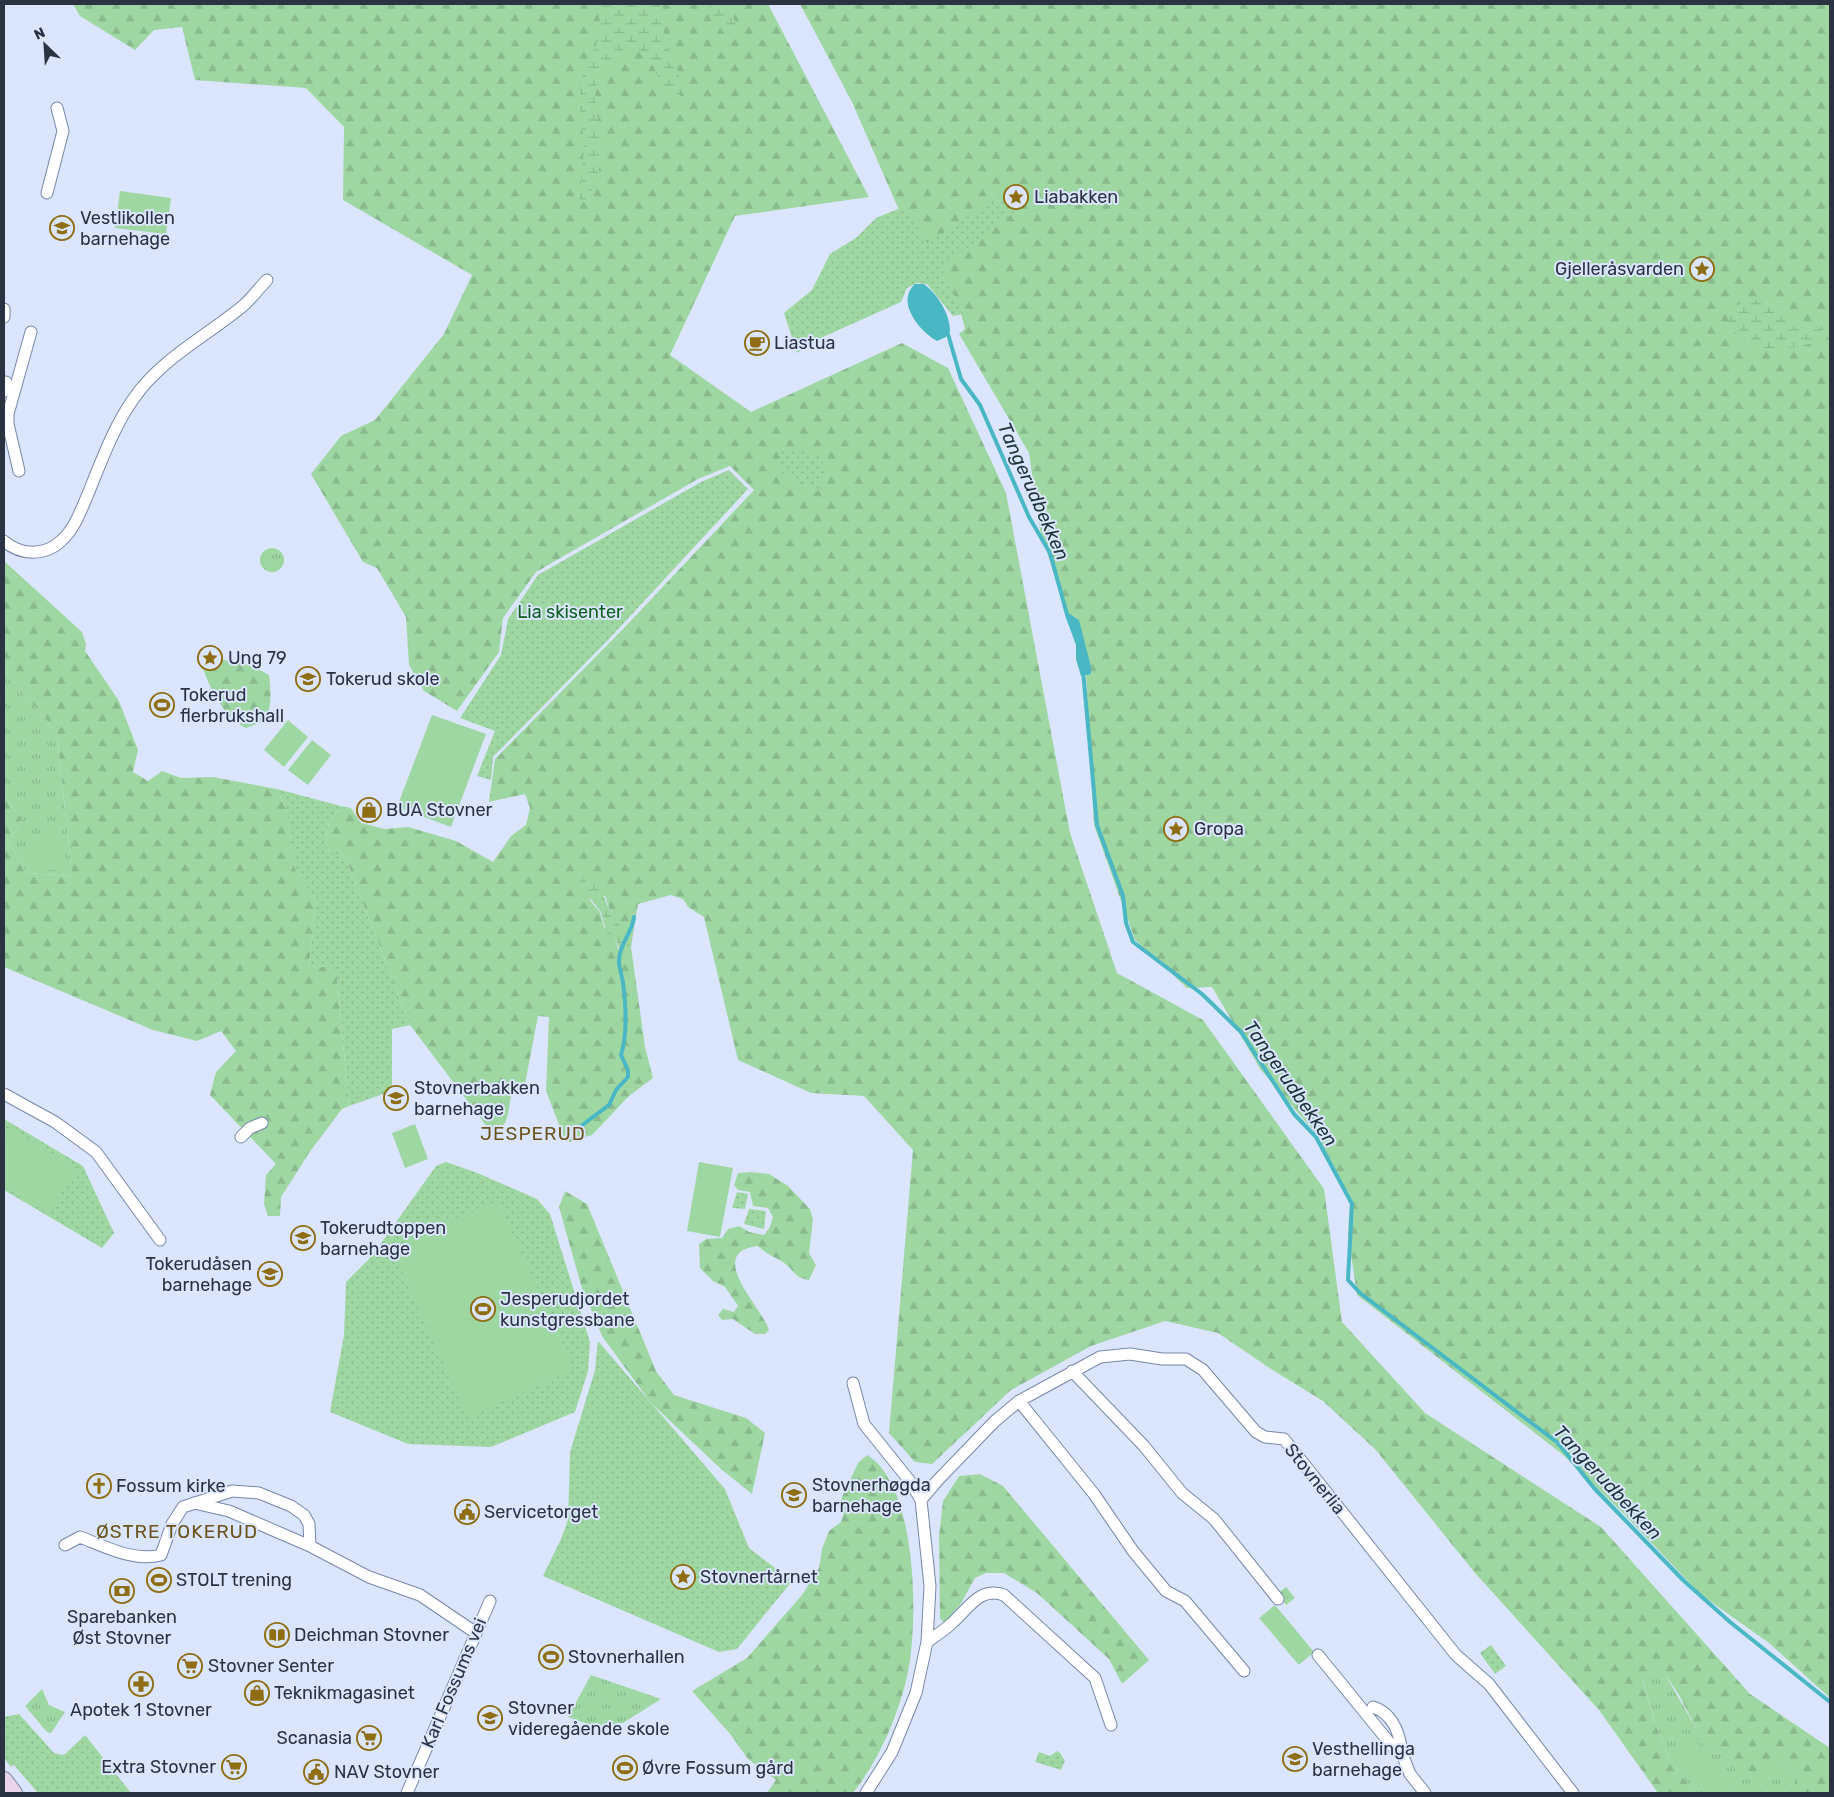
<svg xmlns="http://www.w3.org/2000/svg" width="1834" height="1797" font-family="Rubik,sans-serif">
<defs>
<pattern id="grass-tufts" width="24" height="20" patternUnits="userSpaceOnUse" patternTransform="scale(1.25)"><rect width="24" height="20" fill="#9fd7a2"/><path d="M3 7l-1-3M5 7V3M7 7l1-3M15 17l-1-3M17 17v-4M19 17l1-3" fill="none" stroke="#89b98d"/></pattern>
<pattern id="forest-firs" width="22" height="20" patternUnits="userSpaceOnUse" patternTransform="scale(1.25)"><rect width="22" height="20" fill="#9fd7a2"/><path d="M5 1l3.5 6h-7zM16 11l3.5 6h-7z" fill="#89b98d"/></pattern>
<pattern id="wetland-marsh" width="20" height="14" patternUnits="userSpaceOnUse" patternTransform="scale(1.25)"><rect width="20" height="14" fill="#9fd7a2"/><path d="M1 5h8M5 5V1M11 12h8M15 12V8" fill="none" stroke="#89b98d"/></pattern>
<pattern id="park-dots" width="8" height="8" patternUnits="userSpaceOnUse" patternTransform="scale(1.25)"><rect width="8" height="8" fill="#9fd7a2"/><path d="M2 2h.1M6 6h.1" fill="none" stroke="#89b98d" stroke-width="1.8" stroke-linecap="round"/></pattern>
</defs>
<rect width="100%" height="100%" fill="#dbe6fe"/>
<path fill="url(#grass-tufts)" d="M260 560a12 12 0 1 1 24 0a12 12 0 1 1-24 0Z
M4,670l53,63 15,143 -46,-3 -17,-31 13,-23 -18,-22z
M1661,1667l36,63 -2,7 20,17 7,-2 62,13 11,13v15h-96c-36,-28 -44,-73 -57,-115l11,-4z
M591,1675l70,24 -38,24 -24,5 -31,-11z
M42,1689l7,16 16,7 -14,21 -4,-1 -22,-26z"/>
<path fill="url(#forest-firs)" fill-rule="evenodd" d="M73,4h695l101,193 -134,19 -65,139 81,57 151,-69 46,25 58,125 64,340 47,140 86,47 121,169 18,133 83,91 176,114 149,167 80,54v45h-35v-15l-11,-13h-8l-8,9 -33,-5 -13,-17 -7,2 -21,-17 3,-7 -18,-35 -18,-27 -8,6 -11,5c13,41 21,86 57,114h-41l-59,-83 -124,-137 -100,-124 -52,-48 -49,-30 -56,-38 -53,-12 -74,25 -80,44 -79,74 -17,-2 -26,-29 24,-283 -49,-54 -53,-3 -73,-33 -34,-143 -16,-10 -5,-8 -12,-4 -33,9 -7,43 14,100 8,31 -24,18 -37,39 -22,7 -7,-7 -17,-44 3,-74 -11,-1 -14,73 -13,7c-3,14 -2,35 -20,36l-81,-107 -64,-166 -18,-9c-4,-21 0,-27 13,-44l10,2 10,15 24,6 23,-2 48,14 37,21 18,-26 15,-11 4,-17 -5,-14 -36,8 6,-43 131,-133 128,-136 -24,-24 -32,13 -162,93 -33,46 -4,34 -42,59 -33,-20 -15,-26 -3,-48 -29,-49 -14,-6 -52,-88 30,-38 34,-16 69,-86 28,-59 -129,-75 1,-73 -38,-39 -111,-8 -13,-53 -28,3 -19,20 -55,-34zM605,896l6,18 17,27 -9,10 -4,-13 -11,-11 -4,-15 -11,-13z
M800,4h1030v1694l-61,-55 -69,-49 -76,-80 -62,-60 -205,-159 -9,-62 2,-33 -32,-64 -57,-66 -49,-83 -25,1 -52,-48 -41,-115 -8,-150 -46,-145 -11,-77 -70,-119 6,-5 -5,-19 -58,-93 -50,-115z
M4,561l78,71 4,12 -1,7 34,50 19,49 -5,22 15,9 14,-10 19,7 32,-1 64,12 9,19 9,61 21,31 -7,66 19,1 9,10 12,129 -7,3 -33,44 -28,44 -1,19h-12l-4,-12 2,-29 10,-11 -66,-69 6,-23 20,-21 -15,-20 -24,10 -44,-11 -149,-63v-170l18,22 -13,23 17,31 46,3 -15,-143 -53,-63z
M214,658l37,7 18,10c2,16 3,32 -4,46l-19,7c-21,-10 -36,-38 -43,-60l3,-7z
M751,1172l18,2 19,12 22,23 3,10 -4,34 7,12 -7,15c-16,-2 -15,-12 -28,-19 -9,-5 -16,-8 -23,-15 -55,6 6,64 11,84l-4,4h-10l-22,-15 -11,1 -4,-5 5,-6 11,3 4,-6 -13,-19 -12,-6 -13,-13 -1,-24 7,-5 16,-1 6,-9 11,-3 10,6 15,3 6,-8 3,-10 -5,-9 -15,-2 -3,-14 -12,-2 -4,-5 4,-12z
M565,1191l22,13 69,167 18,24 72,23 19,15 -13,61 -31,-25 -70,-66 -49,-67 -21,-51 -22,-78z
M867,1455c51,30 52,170 40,222 -10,41 -28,83 -54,116h-86l9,-13 -28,-21 -17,-24 -39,-44 55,-33 55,-63 17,-27 3,-19 7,-18 12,-9 3,-10 -6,-6 20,-43z
M980,1474l23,12 146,174 -27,24 -13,-25 -72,-66 -33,-20h-18l-11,5 -15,27 -16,18 -4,-5 -1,-81 4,-36 16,-25z"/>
<path fill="url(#wetland-marsh)" d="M596,4h66l-2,4 5,30 14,36 1,28 -17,-12 -11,-27 -17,-16c-8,0 -13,6 -20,11 -33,28 -15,54 -13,90 1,14 -9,39 -13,53l-10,2 5,-56 -4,-43 1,-25 17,-39 2,-18z
M707,4h19l12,22 -12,11z
M1770,299l6,1c10,36 23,28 54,29v11c-19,3 -65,16 -82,6 -12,-8 -18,-24 -24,-36l24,-9z
M587,875c16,9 17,27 26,41 4,7 14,16 15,24 0,4 -1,8 -3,11l-4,2 -6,-15c-12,-4 -10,-18 -15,-27 -6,-10 -17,-17 -21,-29z"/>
<path fill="url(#park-dots)" d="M1005,193l10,19 -74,56 22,46 -10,2 -26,-32 -10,-1 -10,5 -6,14 -78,35 -26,16 -13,-40 28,-23 18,-36 26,-16 20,-20 29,-12 22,37z
M782,448l38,8 6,17 -9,19 -21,-13 -14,-4 -3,-14z
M729,470l19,19 -140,151 -115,117 -2,23 -14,-4 18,-45 -35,-13 41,-63 7,-36 30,-44 163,-93z
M277,789l64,17c-13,17 -17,23 -13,44l18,9 64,166 -18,4v62l-43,15 -12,-129 -9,-10 -19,-1 7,-66 -21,-30 -9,-62z
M4,1119l79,47 31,67 -12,15 -98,-58z
M446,1162l29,10 62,27 13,15 40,128 -2,29 -13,41 -84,35 -83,-3 -78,-32 14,-77 2,-53 26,-26 64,-90z
M737,1192l11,2 -3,15 -13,-1z
M749,1209l17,2 -2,18 -20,-5z
M598,1341l127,148 24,59 43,33 -55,68 -18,3 -176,-76 18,-37 7,-19 2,-68 25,-82z
M1286,1587l9,11 -9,7 -9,-11z
M1491,1645l15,21 -11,8 -15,-21z
M19,1714l35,39 10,2 21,-20 46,58h-93l-24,-28 -3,2 -7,-9v-41z
M1057,1751l3,2 5,8 -4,9 -26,-8 4,-10 11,4z"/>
<path fill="#9fd7a2" d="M120,191l51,7 -5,36 -51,-6z
M432,715l54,19 -35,93 -54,-20z
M288,720l20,17 -24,30 -20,-17z
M312,740l19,15 -23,30 -20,-15z
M27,836l39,1 -1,33 -39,-1z
M415,1124l13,35 -23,9 -13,-35z
M12,1129l64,40 -28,45 -44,-28v-44z
M699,1162l34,6 -13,69 -33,-6z
M498,1201l76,168 -106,48 -76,-168z
M1275,1605l39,47 -14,12h-2l-39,-46z
M1691,1737l40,40 -16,16h-8l-36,-36z"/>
<path fill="#49b7c4" d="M915,284h9c14,11 26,30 26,47l-4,6 -9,4c-17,-9 -42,-39 -22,-57z
M1068,613l11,7 12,47v7l-10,2 -5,-17v-14l-10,-27z"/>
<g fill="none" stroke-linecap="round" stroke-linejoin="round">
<path stroke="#49b7c4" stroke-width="4" d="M948,334l13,45 19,26 49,112 21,36 18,65
M1083,671l14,154 26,71 3,27 7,19 69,52 39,38 53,82 22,23 36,67 -4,76 12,13 198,150 36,45 90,93 46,41 100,80
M577,1129l32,-24 7,-15 12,-13v-7l-7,-15c7,-22 5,-49 2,-72 -1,-7 -3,-13 -4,-19 -1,-19 13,-30 15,-47"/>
<defs>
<path id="street" d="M47,193l16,-62 -6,-23
M4,317v-8
M4,391l2,-9
M19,471l-11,-47v-10l23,-82
M4,541c17,15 42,15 58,-1 13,-12 19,-30 26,-46 13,-32 26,-68 46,-96 28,-40 73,-62 110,-93 8,-7 15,-17 23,-25
M4,1094l51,28 41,30 64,88
M241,1137l9,-9 12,-5
M1072,1371l72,75 38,47 32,26 64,80
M853,1383l11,41 45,56 12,20 9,86 -3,56 -11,51 -24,59 -26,41
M1019,1401l75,93 39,57 33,40 19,10 59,70
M921,1500l17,-20 57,-59 24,-20 81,-44 30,-3 32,5h24l17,11 53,62 9,5 19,2 172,216 33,29 84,109
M194,1503l35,8 81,35
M65,1545l15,-8c26,10 54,25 81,18l11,-31 11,-17 49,-16 27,2 32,13 13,9 5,9 1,22 59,31 51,18 56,38
M927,1642c8,-6 18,-12 25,-19 17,-15 28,-37 52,-28l91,83 16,47
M1318,1655l75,92 9,7 8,20 15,19
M1373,1707c21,7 27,27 29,47
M407,1793l83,-192"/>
<path id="secondary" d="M4,1780l10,13"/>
</defs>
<use href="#street" stroke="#7686aa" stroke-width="13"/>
<use href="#secondary" stroke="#7686aa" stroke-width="18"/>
<use href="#street" stroke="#fff" stroke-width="11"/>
<use href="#secondary" stroke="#e9d4ea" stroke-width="16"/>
</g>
<defs>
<symbol id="sight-ring" viewBox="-11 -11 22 22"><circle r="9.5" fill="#dbe6fe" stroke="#8f6d12" stroke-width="1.5"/><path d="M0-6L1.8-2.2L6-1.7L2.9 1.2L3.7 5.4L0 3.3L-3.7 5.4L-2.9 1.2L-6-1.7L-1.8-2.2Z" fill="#8f6d12"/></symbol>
<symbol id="school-ring" viewBox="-11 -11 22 22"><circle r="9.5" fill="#dbe6fe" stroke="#8f6d12" stroke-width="1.5"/><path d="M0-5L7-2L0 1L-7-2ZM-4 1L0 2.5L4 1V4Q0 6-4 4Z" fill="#8f6d12"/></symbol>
<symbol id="cafe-ring" viewBox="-11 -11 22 22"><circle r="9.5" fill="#dbe6fe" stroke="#8f6d12" stroke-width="1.5"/><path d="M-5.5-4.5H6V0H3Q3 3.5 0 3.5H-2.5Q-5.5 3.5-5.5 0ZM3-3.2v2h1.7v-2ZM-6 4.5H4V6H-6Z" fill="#8f6d12"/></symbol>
<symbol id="stadium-ring" viewBox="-11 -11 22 22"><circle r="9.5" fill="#dbe6fe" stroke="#8f6d12" stroke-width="1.5"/><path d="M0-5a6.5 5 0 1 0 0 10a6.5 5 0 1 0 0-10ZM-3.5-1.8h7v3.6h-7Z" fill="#8f6d12"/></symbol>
<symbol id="shop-ring" viewBox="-11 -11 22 22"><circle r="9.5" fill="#dbe6fe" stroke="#8f6d12" stroke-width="1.5"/><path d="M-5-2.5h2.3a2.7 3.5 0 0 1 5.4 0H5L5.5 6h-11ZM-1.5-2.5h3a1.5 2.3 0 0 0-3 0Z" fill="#8f6d12"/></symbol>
<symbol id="church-ring" viewBox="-11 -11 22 22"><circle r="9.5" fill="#dbe6fe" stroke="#8f6d12" stroke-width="1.5"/><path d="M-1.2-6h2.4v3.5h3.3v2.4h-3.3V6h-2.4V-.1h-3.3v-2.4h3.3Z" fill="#8f6d12"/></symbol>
<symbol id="civic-ring" viewBox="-11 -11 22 22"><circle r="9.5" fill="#dbe6fe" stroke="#8f6d12" stroke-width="1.5"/><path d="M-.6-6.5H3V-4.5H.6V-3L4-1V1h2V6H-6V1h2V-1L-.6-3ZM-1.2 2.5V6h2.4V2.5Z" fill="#8f6d12"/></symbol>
<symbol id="bank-ring" viewBox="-11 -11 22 22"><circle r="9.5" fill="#dbe6fe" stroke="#8f6d12" stroke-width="1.5"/><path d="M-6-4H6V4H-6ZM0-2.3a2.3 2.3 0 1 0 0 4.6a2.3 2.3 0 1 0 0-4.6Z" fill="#8f6d12"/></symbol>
<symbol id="library-ring" viewBox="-11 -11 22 22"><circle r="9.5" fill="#dbe6fe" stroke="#8f6d12" stroke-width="1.5"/><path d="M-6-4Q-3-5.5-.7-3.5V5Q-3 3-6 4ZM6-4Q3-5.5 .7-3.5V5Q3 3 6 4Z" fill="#8f6d12"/></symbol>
<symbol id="supermarket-ring" viewBox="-11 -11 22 22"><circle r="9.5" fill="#dbe6fe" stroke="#8f6d12" stroke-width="1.5"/><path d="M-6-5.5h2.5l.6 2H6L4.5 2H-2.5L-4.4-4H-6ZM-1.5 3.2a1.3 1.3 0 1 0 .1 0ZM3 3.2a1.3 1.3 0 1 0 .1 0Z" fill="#8f6d12"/></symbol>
<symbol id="pharmacy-ring" viewBox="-11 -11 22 22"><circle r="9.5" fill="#dbe6fe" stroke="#8f6d12" stroke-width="1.5"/><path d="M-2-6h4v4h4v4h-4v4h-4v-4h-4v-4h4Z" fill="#8f6d12"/></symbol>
</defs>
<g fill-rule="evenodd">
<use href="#sight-ring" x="1002" y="183" width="28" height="28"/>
<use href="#school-ring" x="48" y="214" width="28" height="28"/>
<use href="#sight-ring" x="1688" y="255" width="28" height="28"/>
<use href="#cafe-ring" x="743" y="329" width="28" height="28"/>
<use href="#sight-ring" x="196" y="644" width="28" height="28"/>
<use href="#school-ring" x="294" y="665" width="28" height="28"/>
<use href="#stadium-ring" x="148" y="691" width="28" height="28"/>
<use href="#shop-ring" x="355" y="796" width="28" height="28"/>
<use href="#sight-ring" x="1162" y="815" width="28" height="28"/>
<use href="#school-ring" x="382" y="1084" width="28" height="28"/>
<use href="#school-ring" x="289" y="1224" width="28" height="28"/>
<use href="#school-ring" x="256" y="1260" width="28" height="28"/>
<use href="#stadium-ring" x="469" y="1295" width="28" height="28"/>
<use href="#church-ring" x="85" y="1472" width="28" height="28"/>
<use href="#school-ring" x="780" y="1481" width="28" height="28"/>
<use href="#civic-ring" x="453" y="1498" width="28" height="28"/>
<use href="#sight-ring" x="669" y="1563" width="28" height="28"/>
<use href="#stadium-ring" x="145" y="1566" width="28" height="28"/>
<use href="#bank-ring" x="108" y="1577" width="28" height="28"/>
<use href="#library-ring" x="263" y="1621" width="28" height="28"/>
<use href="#stadium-ring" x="537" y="1643" width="28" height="28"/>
<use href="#supermarket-ring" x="176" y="1652" width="28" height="28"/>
<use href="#pharmacy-ring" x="127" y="1670" width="28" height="28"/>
<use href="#shop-ring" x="243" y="1679" width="28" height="28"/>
<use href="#school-ring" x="476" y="1704" width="28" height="28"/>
<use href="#supermarket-ring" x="355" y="1724" width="28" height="28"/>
<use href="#school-ring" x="1281" y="1745" width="28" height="28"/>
<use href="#supermarket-ring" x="220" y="1753" width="28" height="28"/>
<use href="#stadium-ring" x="611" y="1754" width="28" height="28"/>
<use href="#civic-ring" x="302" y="1758" width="28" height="28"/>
</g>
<g text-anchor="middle" stroke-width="4" stroke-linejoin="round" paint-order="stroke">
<g font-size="18" fill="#2b3241" stroke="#dbe6fe" text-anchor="start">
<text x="1034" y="203">Liabakken</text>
<text x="80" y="224">Vestlikollen<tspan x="80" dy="21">barnehage</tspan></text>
<text x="1684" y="275" text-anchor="end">Gjelleråsvarden</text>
<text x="774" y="349">Liastua</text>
<text x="228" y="664">Ung 79</text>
<text x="326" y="685">Tokerud skole</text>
<text x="180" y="701">Tokerud<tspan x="180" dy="21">flerbrukshall</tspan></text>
<text x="386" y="816">BUA Stovner</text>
<text x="1194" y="835">Gropa</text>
<text x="414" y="1094">Stovnerbakken<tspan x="414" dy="21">barnehage</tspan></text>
<text x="320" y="1234">Tokerudtoppen<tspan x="320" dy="21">barnehage</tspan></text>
<text x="252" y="1270" text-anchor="end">Tokerudåsen<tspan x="252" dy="21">barnehage</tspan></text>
<text x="500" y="1305">Jesperudjordet<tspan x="500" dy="21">kunstgressbane</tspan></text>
<text x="812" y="1491">Stovnerhøgda<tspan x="812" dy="21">barnehage</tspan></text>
<text x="116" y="1492">Fossum kirke</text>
<text x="484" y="1518">Servicetorget</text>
<text x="700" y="1583">Stovnertårnet</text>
<text x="176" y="1586">STOLT trening</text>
<text x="122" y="1623" text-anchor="middle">Sparebanken<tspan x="122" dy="21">Øst Stovner</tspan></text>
<text x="294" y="1641">Deichman Stovner</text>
<text x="568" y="1663">Stovnerhallen</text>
<text x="208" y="1672">Stovner Senter</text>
<text x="274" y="1699">Teknikmagasinet</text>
<text x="508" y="1714">Stovner<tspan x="508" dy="21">videregående skole</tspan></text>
<text x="141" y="1716" text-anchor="middle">Apotek 1 Stovner</text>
<text x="352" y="1744" text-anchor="end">Scanasia</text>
<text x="1312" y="1755">Vesthellinga<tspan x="1312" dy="21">barnehage</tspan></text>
<text x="216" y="1773" text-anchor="end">Extra Stovner</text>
<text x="642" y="1774">Øvre Fossum gård</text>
<text x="334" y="1778">NAV Stovner</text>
</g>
<g font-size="18" fill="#0c5f1e" stroke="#dbe6fe">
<text x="570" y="618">Lia skisenter</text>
</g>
<g font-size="18" fill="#2b3241" stroke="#dbe6fe">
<text transform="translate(1315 1479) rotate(51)" y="6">Stovnerlia</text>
<text transform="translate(454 1683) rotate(-67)" y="6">Karl Fossums vei</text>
</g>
<g font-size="19" font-style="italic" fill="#1d3539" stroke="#dbe6fe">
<text transform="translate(1034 491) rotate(66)" y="7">Tangerudbekken</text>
<text transform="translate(1291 1083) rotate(55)" y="7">Tangerudbekken</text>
<text transform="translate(1608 1482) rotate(47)" y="7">Tangerudbekken</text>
</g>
<g font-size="19" letter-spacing="1" fill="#6b5319" stroke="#dbe6fe">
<text x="533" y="1140">JESPERUD</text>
<text x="177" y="1538">ØSTRE TOKERUD</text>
</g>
</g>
<rect width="1834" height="1797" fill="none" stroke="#2b3241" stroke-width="10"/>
<g transform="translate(45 45) rotate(335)" stroke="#dbe6fe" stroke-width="4" paint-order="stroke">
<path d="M0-4L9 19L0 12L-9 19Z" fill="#2b3241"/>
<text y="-8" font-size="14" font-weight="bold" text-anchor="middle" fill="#2b3241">N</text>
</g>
</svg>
